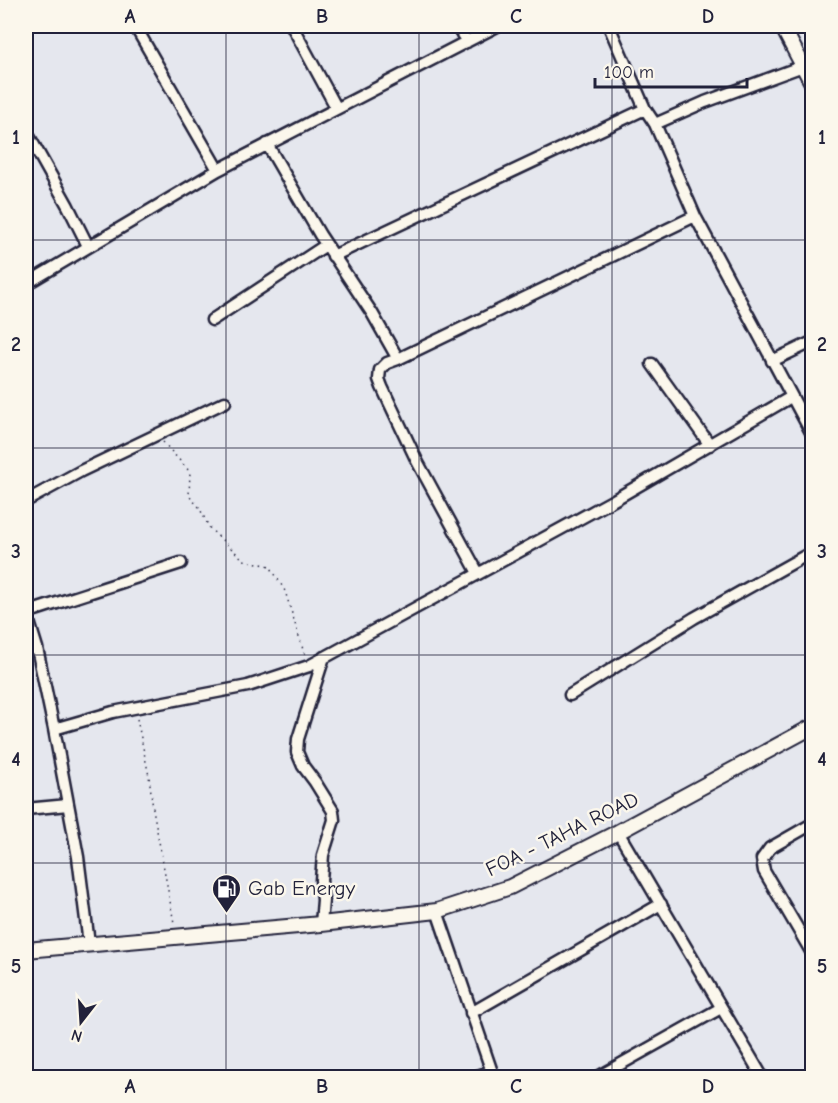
<svg xmlns="http://www.w3.org/2000/svg" width="838" height="1103" font-family="'Comic Neue',sans-serif">
<rect width="100%" height="100%" fill="#e5e7ee"/>
<filter id="ink" filterUnits="userSpaceOnUse"><feTurbulence type="fractalNoise" baseFrequency=".0167" numOctaves="2"/><feDisplacementMap in="SourceGraphic" scale="12" xChannelSelector="R" yChannelSelector="G"/><feConvolveMatrix kernelMatrix="1 2 1 2 8 2 1 2 1" color-interpolation-filters="sRGB"/></filter>
<g filter="url(#ink)">
<g fill="none" stroke-linecap="round" stroke-linejoin="round">
<defs>
<path id="minor" d="M135,26l83,144
M292,26l44,81
M457,26l10,16
M609,26l36,83 10,15 40,92 117,218
M655,124l50,-22 98,-36
M26,131l42,75 20,40
M267,144l53,91 52,78 26,46 297,-143
M333,256l312,-147
M26,284l192,-114 279,-144
M212,320l114,-75
M398,359l-11,4 -7,7 -1,9 3,8 35,74 61,112
M772,361l40,-19
M652,364l58,81
M26,501l55,-30 144,-69
M26,612l11,36 17,81
M26,613l155,-50
M26,651l11,-3
M570,695l124,-77 118,-66
M26,809l42,-4
M812,824l-42,24 -8,11 2,12 48,82
M618,832l145,246
M437,911l57,167
M321,924l2,-24 -2,-20 2,-25 11,-35 -1,-9 -18,-29 -12,-16 -6,-14 1,-13 26,-82
M89,944l-11,-87 -24,-128 59,-17 135,-26 61,-20 303,-165 179,-104
M471,1013l190,-109
M471,1078l21,-7
M596,1078l125,-70"/>
<path id="tertiary" d="M782,26l30,57
M26,950l295,-26 116,-13 73,-24 108,-55 194,-105"/>
</defs>
<use href="#minor" stroke="#22223b" stroke-width="15"/>
<use href="#tertiary" stroke="#22223b" stroke-width="18"/>
<path stroke="#22223b" stroke-width="1.5" stroke-dasharray="1.5 4.5" stroke-linecap="butt" d="M163,442l27,30 -1,24 10,11 11,22 34,31 26,6 15,25 20,65
M137,719l12,57 4,33 21,114"/>
<use href="#minor" stroke="#fbf7ec" stroke-width="10"/>
<use href="#tertiary" stroke="#fbf7ec" stroke-width="14"/>
</g>
</g>
<path fill="none" stroke="#22223b" stroke-width="1.5" stroke-opacity="0.55" d="M226,26v1052M419,26v1052M612,26v1052M26,240h786M26,448h786M26,655h786M26,863h786"/>
<defs>
<symbol id="fuel-pin" viewBox="-11 -11 22 30"><path d="M0 17L-7.5 6A9.5 9.5 0 1 1 7.5 6Z" fill="#22223b" stroke="#fbf7ec"/><path d="M-5.5-6h7V0h2V4h1.3V-2.5L3-4.5l.8-.8L6-3V5H2.5V1h-1V6h-7ZM-4.2-4.7v3.2H.2V-4.7Z" fill="#fff"/></symbol>
</defs>
<g fill-rule="evenodd">
<use href="#fuel-pin" x="210" y="872" width="33" height="45"/>
</g>
<g text-anchor="middle" stroke-width="5" stroke-linejoin="round" paint-order="stroke">
<g font-size="21" fill="#22223b" stroke="#fbf7ec">
<text transform="translate(562 834) rotate(-26)" y="7">FOA - TAHA ROAD</text>
</g>
<g font-size="21" fill="#22223b" stroke="#fbf7ec" text-anchor="start">
<text x="248" y="895">Gab Energy</text>
</g>
</g>
<rect width="838" height="1103" fill="none" stroke="#fbf7ec" stroke-width="66"/>
<g transform="translate(81 1022) rotate(197)" stroke="#fbf7ec" stroke-width="4.5" paint-order="stroke">
<path d="M0-4.5L10 22L0 15L-10 22Z" fill="#22223b"/>
<text y="-9" font-size="16" font-weight="bold" text-anchor="middle" fill="#22223b">N</text>
</g>
<path d="M595 78v9h152v-9" fill="none" stroke="#22223b" stroke-width="3"/>
<text x="604" y="78" font-size="18" fill="#22223b" stroke="#fbf7ec" stroke-width="4.5" paint-order="stroke">100 m</text>
<rect x="33" y="33" width="772" height="1037" fill="none" stroke="#22223b" stroke-width="2"/>
<g font-size="20" text-anchor="middle" font-weight="bold" fill="#22223b">
<text x="130" y="23">A</text>
<text x="322" y="23">B</text>
<text x="516" y="23">C</text>
<text x="708" y="23">D</text>
<text x="16" y="144">1</text>
<text x="822" y="144">1</text>
<text x="16" y="351">2</text>
<text x="822" y="351">2</text>
<text x="16" y="558">3</text>
<text x="822" y="558">3</text>
<text x="16" y="766">4</text>
<text x="822" y="766">4</text>
<text x="16" y="973">5</text>
<text x="822" y="973">5</text>
<text x="130" y="1093">A</text>
<text x="322" y="1093">B</text>
<text x="516" y="1093">C</text>
<text x="708" y="1093">D</text>
</g>
</svg>
